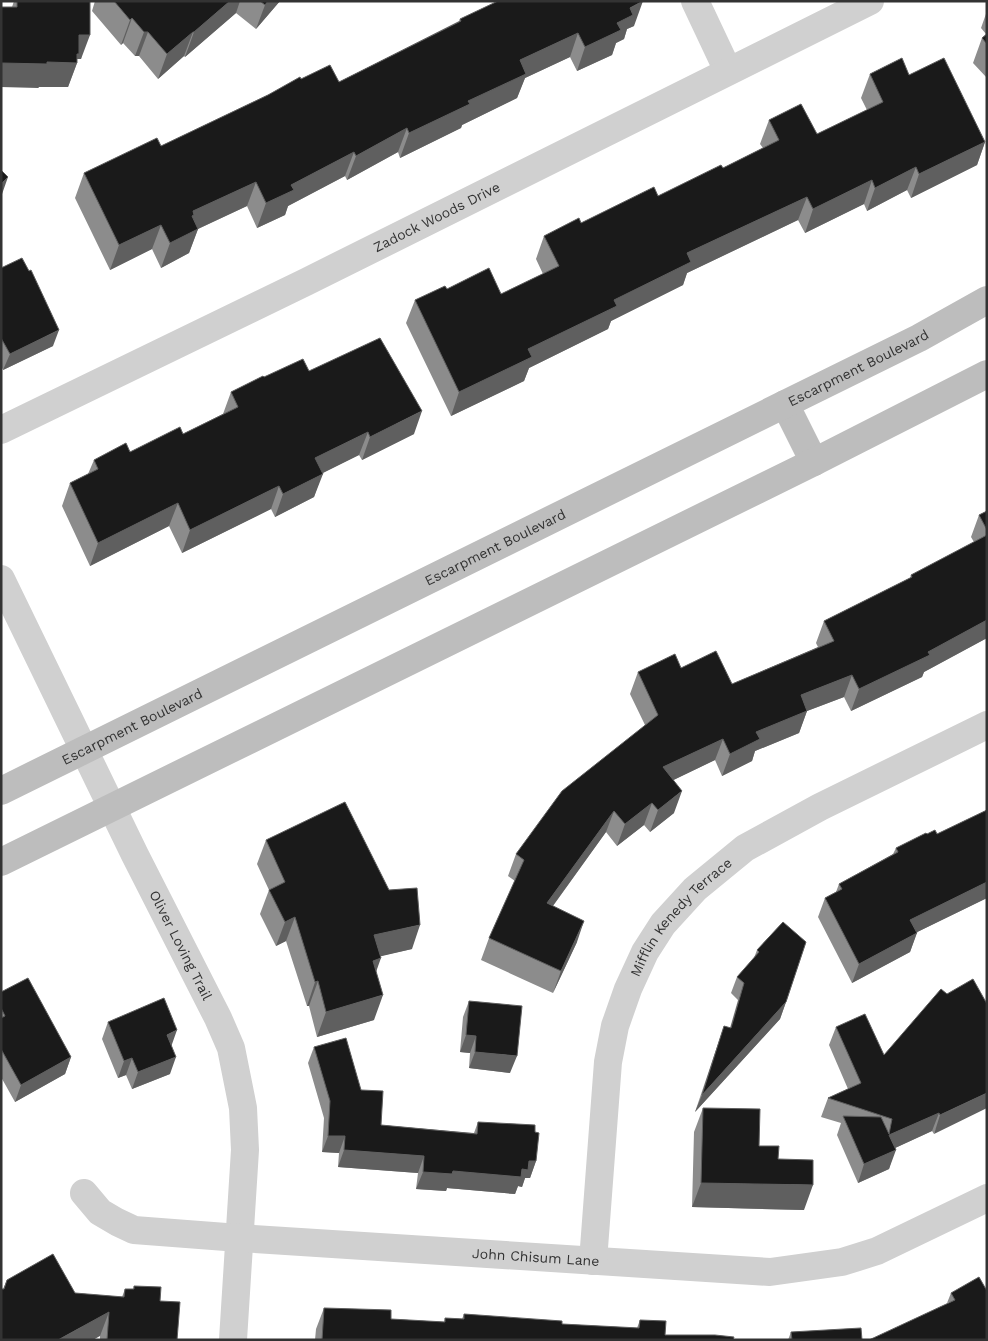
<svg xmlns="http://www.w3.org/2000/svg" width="988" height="1341" font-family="'Work Sans',sans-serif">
<rect width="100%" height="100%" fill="#fff"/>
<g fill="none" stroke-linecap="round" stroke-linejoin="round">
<g stroke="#d0d0d0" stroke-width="28">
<path d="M695,1l33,70"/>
<path id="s1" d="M1,430l305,-148 564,-281"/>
<path id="s2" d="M1,579l134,276 83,163 13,30 12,60 2,42 -12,190"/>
<path id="s3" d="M84,1193l16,19 17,10 17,8 105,8 531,34 72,-10 35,-11 110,-53"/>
<path id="s4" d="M593,1261l15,-199 7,-36 13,-37 17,-37 18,-28 32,-35 50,-41 75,-41 167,-82"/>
</g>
<g stroke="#bdbdbd" stroke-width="28">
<path d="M785,404l29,58"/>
<path id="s5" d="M1,791l918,-453 68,-38"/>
<path d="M1,862l813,-400 173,-88"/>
</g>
</g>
<path fill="#8c8c8c" d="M14,1h76l-9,58h-4v4l-9,24h-29l-1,1 -26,-81z
M95,1h185l-24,28 -20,-16 -51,44 -1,-1 -26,23 -19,-23h-4l-12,-13 -2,2 -29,-34z
M987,11v67l-14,-15 9,-25 4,-4 -5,-6z
M460,19l174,7 -7,3 -3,10 -8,4 -4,12 -35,16 -7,-14 -45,21 -8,20 -55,27 -1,3 -61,30 -2,-6 -51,28 -2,-4 -57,30 -3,9 -28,13 -10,-22 -49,23 -9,24 -28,15 -9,-19 -42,21 -35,-72 9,-25 77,-27 140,-67 38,3 120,-61z
M870,74l39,1 76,67 -8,23 -66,33 -4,-8 -40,21 -3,-7 -59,29 -7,-13 -111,53 -4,12 -72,36 -3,8 -79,39 -5,13 -73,35 -45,-93 9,-23 32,-11 54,5 42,-20 -7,-15 8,-23 114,-40 65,-28 40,-20 -3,-4 9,-24 48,14 50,-24 -6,-12z
M1,268l52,78 -50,24 -2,-4z
M309,371l105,63 -52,26 -3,-5 -37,18 -8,24 -39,20 -4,-8 -89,44 -13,-27 -79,40 -28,-60 8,-23 18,-9 6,-14 36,-8 53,-18 40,-20 8,-22 33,-15z
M987,511v127l-63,34 -2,5 -71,34 -7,-14 -37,14 -8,22 -44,18 -3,10 -30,15 -7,-16 -42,20 1,33 -24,19 -6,-7 -27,21 -11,-14 -53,74 24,36 -24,51 -72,-33 8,-22 26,-57 -7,-5 8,-22 129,-129 -15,-31 8,-22 43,-4 51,16 86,-37 -2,-4 8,-22 86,-43 1,-3 63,-33 -3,-5 8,-22z
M987,810v88l-70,34 -7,20 -58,31 -34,-66 7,-19 11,-6 3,-8 54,-30 3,-6 31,-14h10z
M266,840l123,50 23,59 -32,7 -4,16 -2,48 -57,17 -8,-31h-2l-21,-65 -10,5 -16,-32 9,-24 -12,-26z
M783,922l3,80 -6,17 -85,93 29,-86 6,2 8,-28 -7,-7 6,-16 17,-19 3,-8z
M1,992l70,65 -6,17 -50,28 -14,-25z
M947,994l40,10 -53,130 -2,-3 -37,17 -6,21 -31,14 -21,-48 4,-12 -20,-6 7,-19 20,-9 -19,-44 7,-18 48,28z
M469,1001l41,72 -41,-5 1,-15 -10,-1 3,-35z
M108,1022l63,24 -1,28 -38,15 -6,-14 -8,3 -16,-39z
M314,1047l47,43 20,35 93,8 4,-11 57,10 1,29 -6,17h-5l-3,9 -4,-1 -3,8 -68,-6 -1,3 -30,-2 2,-16 -80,-6 1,-14 -17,-1 2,-34 -16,-55z
M703,1108l75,51 26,51 -112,-3 2,-75z
M7,1280l68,13 47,4 3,-8h8l1,-3 26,15 17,39h-77v-4l-97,-47z
M987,1291l-40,12 4,-10z
M324,1308l67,11 53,3 1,-4 17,1 2,-5 98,10 75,4 3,-8 25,15 68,5h-418l1,-11z
M791,1332l71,8h-74z"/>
<path fill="#5f5f5f" d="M230,1h10l-4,12 -51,44 9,-25z
M268,1h12l-24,28 9,-24z
M643,1l-9,25 -7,3 -3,10 -8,4 -4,12 -35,16 8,-24 32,-24 13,-15z
M132,18l-9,25 -2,2 9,-25z
M144,32h4l-9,24h-4z
M193,32l-9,24 -26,23 9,-25z
M578,33l-8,24 -45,21 -8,20 -55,27 -1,3 -61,30 9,-25 59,-32 52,-41z
M79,35h11l-9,24h-4l-1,4h1l-9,24h-29l-1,1 -37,-1v-24l46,-1z
M407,128l-9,24 -51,28 9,-24z
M985,142l-8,23 -66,33 8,-24z
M354,152l-9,24 -57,30 -3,9 -28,13 9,-25 25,-18z
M916,167l-9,23 -40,21 8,-23z
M8,177l-7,20v-13z
M872,180l-8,24 -59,29 8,-24z
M256,182l-9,24 -60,28 11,-5 -9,24 -28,15 9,-25 23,-32z
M807,197l-9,23 -111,53 -4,12 -72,36 -3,8 -79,39 -5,13 -73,35 8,-24 69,-43 86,-49 73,-47z
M161,225l-9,24 -42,21 9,-25z
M59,330l-6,16 -50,24 7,-16z
M422,411l-8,23 -52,26 8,-23z
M368,432l-9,23 -52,26 8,-23z
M323,474l-9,23 -39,20 8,-23z
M279,486l-8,23 -89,44 8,-23z
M178,503l-9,23 -79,40 8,-23z
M987,620v18l-63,34 -2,5 -71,34 8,-22z
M852,675l-8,22 -37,14 -8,22 -44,18 -3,10 -30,15 8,-22 71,-59z
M723,739l-8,21 -60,29 8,-22z
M682,791l-8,22 -24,19 8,-22z
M652,803l-8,22 -27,21 8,-22z
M614,811l-8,21 -67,93 8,-22z
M987,882v16l-84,41 7,-19z
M295,917l-9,24 -10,5 9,-24z
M584,921l-7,21 -24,51 8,-22z
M420,925l-8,24 -47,11 9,-25z
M917,933l-7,19 -58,31 7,-19z
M381,958l-9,25 1,-22z
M318,981l-9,25h-2l8,-24z
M383,995l-9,25 -57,17 9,-25z
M786,1002l-6,17 -85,93 7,-17z
M177,1030l-6,17 -4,-12z
M466,1035l10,1 -6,17 -10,-1z
M475,1052l42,4 -7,17 -41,-5z
M71,1057l-6,17 -50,28 6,-17z
M176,1057l-6,17 -38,15 6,-17z
M132,1058l-6,17 -8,3 6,-17z
M987,1093v15l-53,26 6,-19z
M939,1113l-7,18 -50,23 7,-19z
M328,1136h17l-6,17 -17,-1z
M344,1150l80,6 -6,17 -80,-6z
M896,1150l-7,19 -31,14 6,-19z
M529,1161h7l-6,17h-5l-3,9 -4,-1 -3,8 -68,-6 -1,3 -30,-2 7,-17 99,-3z
M701,1183l112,2 -9,25 -112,-3z
M109,1312l-9,24 -7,4h-35z"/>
<path fill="#1a1a1a" stroke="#5f5f5f" d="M17,1h73v34h-11v19h-2v9l-30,-1v2l-46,-1v-56h16z
M114,1h116l-36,31h-1l-26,22 -19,-22h-4l-12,-14 -2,2z
M260,1h8l-3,4z
M498,1h145l-13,7 3,7 -16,8 4,7 -36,17 -7,-14 -58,27 6,14 -58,27 2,3 -61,29 -2,-5 -51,28 -2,-4 -63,33 3,5 -28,13 -10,-21 -63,29 1,4 -2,1 6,13 -28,14 -9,-18 -42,20 -35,-72 73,-35 4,8 107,-51 32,-18 1,2 29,-14 9,17 122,-61 -1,-2z
M987,34v10l-5,-6z
M902,58l7,17 35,-17 41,84 -66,32 -3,-7 -41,21 -3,-8 -59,29 -6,-12 -120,56 4,9 -77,38 3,6 -89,43 4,8 -73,35 -44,-92 30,-14 2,3 42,-21 12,26 58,-28 -15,-30 35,-18 2,5 73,-36 4,9 63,-31 2,3 56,-28 -10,-20 32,-16 16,30 66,-32 -13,-28z
M1,170l7,7 -7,7z
M22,258l7,13 2,-1 28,60 -49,24 -9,-16v-70z
M380,338l42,73 -52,26 -2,-5 -53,26 8,16 -40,20 -4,-8 -89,44 -12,-27 -80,40 -28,-60 28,-14 -4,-9 32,-17 4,9 50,-25 3,7 55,-27 -7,-15 32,-16 1,1 39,-18 6,12z
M987,511v19l-8,-15z
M987,535v85l-59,32 2,3 -71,34 -7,-14 -51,20 6,16 -51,21 4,7 -30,15 -7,-15 -60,28 19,24 -24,19 -6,-7 -27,21 -11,-13 -67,92 37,18 -23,50 -72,-33 35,-78 -8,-6 46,-63 96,-76 -20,-43 37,-18 6,14 35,-17 16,33 102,-43 -10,-20 88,-44 -1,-2z
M345,802l44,88 28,-2 3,37 -46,10 7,23 -8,3 10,34 -57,17 -8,-31 -3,1 -20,-65 -10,5 -16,-32 16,-8 -19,-42z
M987,810v72l-77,38 7,13 -58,31 -34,-66 17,-9 -3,-5 59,-32 -2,-4 30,-15 1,1 8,-4 2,4z
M783,922l23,20 -20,60 -84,93 22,-69 7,2 13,-45 -7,-6 22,-25 -2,-2z
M28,978l43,79 -50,28 -20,-36v-31l4,-2 -4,-8v-16z
M973,979l14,25v89l-47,22 -1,-2 -50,22 7,15 -32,14 -21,-48 38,1 8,17 3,-15 -64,-21 33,-15 -25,-56 29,-13 19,41 57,-66 6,5z
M164,998l13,32 -10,5 9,22 -38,15 -6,-14 -8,3 -16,-39z
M469,1001l53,5 -5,50 -42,-4 1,-16 -10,-1z
M346,1038l15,52 22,1 -2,34 96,9 1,-12 57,3v7l4,1 -3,28h-7l-1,9 -6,-1 -1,8 -68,-6 -1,3 -29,-2 1,-16 -80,-6 1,-14h-17l2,-35 -16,-54z
M703,1108l57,1 -1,37h20l-1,13 35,1v25l-112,-2z
M53,1254l22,39 49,4 1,-8h9v-3l27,1 -1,14 20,1 -3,38h-70l2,-28 -51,28h-57v-51h3l3,-9z
M979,1277l8,14v49h-118l86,-40 -4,-7z
M324,1308l67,2v9l54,3v-4l19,1v-5l98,7v3l77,4 1,-8 26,1 -1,14h50l19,2 -1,3h-411z
M861,1328l1,12h-70l-1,-8z"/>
<g text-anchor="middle" stroke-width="5" stroke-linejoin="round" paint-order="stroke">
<g font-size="14" fill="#333" stroke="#fff">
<text dy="5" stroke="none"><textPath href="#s1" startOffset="485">Zadock Woods Drive</textPath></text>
<text dy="5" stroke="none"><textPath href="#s5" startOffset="956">Escarpment Boulevard</textPath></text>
<text dy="5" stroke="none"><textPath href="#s5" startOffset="551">Escarpment Boulevard</textPath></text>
<text dy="5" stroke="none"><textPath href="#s5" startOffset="146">Escarpment Boulevard</textPath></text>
<text dy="5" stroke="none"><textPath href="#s4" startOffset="366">Mifflin Kenedy Terrace</textPath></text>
<text dy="5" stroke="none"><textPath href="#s2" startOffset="408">Oliver Loving Trail</textPath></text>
<text dy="5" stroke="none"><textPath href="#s3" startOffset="466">John Chisum Lane</textPath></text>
</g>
</g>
<rect width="988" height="1341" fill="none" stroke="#333333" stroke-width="5"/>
</svg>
